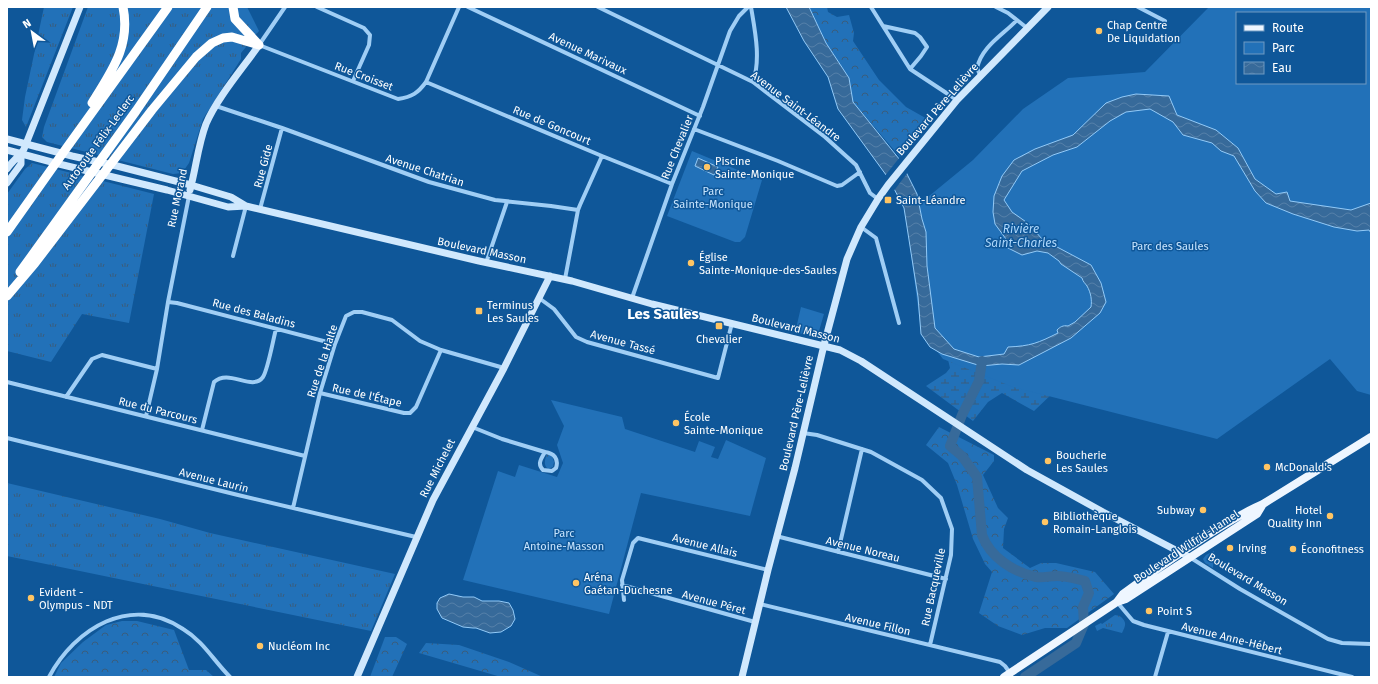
<svg xmlns="http://www.w3.org/2000/svg" width="1378" height="684" font-family="'Fira Sans',sans-serif">
<defs>
<pattern id="grass-tufts" width="24" height="20" patternUnits="userSpaceOnUse"><rect width="24" height="20" fill="#2271b8"/><path d="M3 7l-1-3M5 7V3M7 7l1-3M15 17l-1-3M17 17v-4M19 17l1-3" fill="none" stroke="#395d7d"/></pattern>
<pattern id="forest-crowns" width="20" height="18" patternUnits="userSpaceOnUse"><rect width="20" height="18" fill="#2271b8"/><path d="M2 6a3 3 0 1 1 6 0M12 15a3 3 0 1 1 6 0" fill="none" stroke="#395d7d"/></pattern>
<pattern id="wetland-marsh" width="20" height="14" patternUnits="userSpaceOnUse"><rect width="20" height="14" fill="#2271b8"/><path d="M1 5h8M5 5V1M11 12h8M15 12V8" fill="none" stroke="#395d7d"/></pattern>
<pattern id="water-waves" width="16" height="10" patternUnits="userSpaceOnUse"><rect width="16" height="10" fill="#376a9a"/><path d="M0 5q4-4 8 0t8 0" fill="none" stroke="#5580a9"/></pattern>
</defs>
<rect width="100%" height="100%" fill="#0f5799"/>
<path fill="url(#grass-tufts)" d="M44,7h29l-47,120 -4,-7 3,-23z
M88,7h159l12,24 -18,22v6l-38,60 -14,44 -7,10 -9,1 -126,-32 -5,-5 2,-10z
M32,163l122,31 -25,129 -47,-9 -31,48 -44,-11v-157l18,-25z
M547,454l5,2 2,6 -1,5 -5,2c-5,-4 -3,-10 -1,-15z
M7,483l153,36 50,14 185,41 -24,57 -364,-75z
M1214,551l-1,16v1l-8,-5 -2,-4 3,-4z
M1115,615l5,1c7,6 6,9 2,17l-19,-5 -6,3 -2,-5 6,-3 1,1z"/>
<path fill="url(#forest-crowns)" d="M809,7h18l1,5 9,5 12,-2 5,18 -1,8 26,39 27,27 23,13 -29,37 -47,-55 -4,-24 -23,-35z
M939,427l55,28v6l-11,14 15,33 10,10 -4,11 -1,19 27,20 11,-5h15l39,9 19,22 -47,34h-22l-23,7 -24,-9 -19,-13 13,-41 -7,-8 -12,-25 -16,-54 -9,-22 -22,-18z
M122,621h15l37,9 15,40h17l8,7h-160l7,-14 22,-21 23,-17z
M385,637h11l11,7 -15,33h-22z
M426,643l33,2 50,17 34,15h-42l-82,-24z"/>
<path fill="url(#wetland-marsh)" d="M946,351l109,40 -21,20 -32,-18 -14,9 -15,19 -47,-35 20,-13 4,-5z"/>
<path fill="#2271b8" fill-rule="evenodd" d="M1209,7h162v388l-14,-4 -27,-32 -113,80 -204,-52 -70,-28 -22,-28 -15,-116 67,-55 50,-51 45,-31 77,-6zM1237,13h128v70h-128z
M692,151l70,29 -17,57 -5,5h-5l-68,-26z
M801,307l23,7 -5,17 -5,4 -19,-2z
M551,400l71,17 3,12 70,23 4,-11 16,6 -4,10 7,2 8,-19 40,18 -16,58 -109,-23 -32,121 -146,-34 35,-109 17,6 4,-12 38,12 6,-14 -6,-18 7,-19z"/>
<path fill="url(#water-waves)" stroke="#92caf8" d="M786,7h23l17,36 23,35 4,24 47,58 17,34 5,25 4,13 1,34 8,62 19,21 25,8 25,-3 4,-7c23,-1 30,-4 50,-14l-1,-3c3,-3 6,-5 11,-4l7,-4 16,-15c1,-7 0,-14 -4,-21 -2,-3 -4,-4 -5,-8l-21,-14 -2,-3 -11,-8 -11,-2 -15,4 -18,-9 2,-7 -11,-15 -2,-12 1,-16 8,-20 12,-16 21,-11 38,-14 33,-32 16,-6 14,-3 33,2 8,19 39,15 22,18 17,31 21,15 11,-2 3,9 61,9 20,-7v30l-2,-3 -12,1 -23,-4 -41,-13 -27,-11 -11,-12 -21,-35 -13,-5 -9,-8 -29,-8 -10,-13 -23,-13 -24,3 -16,9 -33,26 -24,8 -31,16 -18,29 8,12 17,12 13,15 49,26 10,18 5,19 -6,11 -29,25 -52,27 -17,-1 -21,2 -39,-12 -12,-7 -9,-13 -3,-37 -14,-89 -15,-29 -51,-70 -10,-32 -24,-36z
M698,158l20,9 -4,8 -19,-9z
M449,594l14,3h11l8,4h17l10,2 4,7 2,9 -4,7 -10,6 -11,1 -14,-5h-3l-10,-1 -21,-9 -5,-9v-6l3,-5z"/>
<path fill="#0f5799" d="M900,157l8,15 -15,20 -9,-15z"/>
<g fill="none" stroke-linecap="round" stroke-linejoin="round">
<path stroke="#376a9a" stroke-width="10" d="M982,361l-3,20 -17,34 -12,31 12,10 15,21 5,58c8,22 31,37 54,42 7,1 14,-1 21,-1 10,0 19,3 28,5l4,12 -6,14 1,17 -8,19 -51,34"/>
<path stroke="#a0cef5" stroke-width="4" d="M285,7l-26,38 139,54c14,-2 20,-6 28,-17l33,-75
M317,7l47,21 6,7 -1,10 -16,36
M468,7l232,109
M598,7l155,75 72,55 31,28 14,28 8,6
M751,7c4,24 10,52 2,75
M871,7l39,62 47,31
M996,7l12,6 19,15
M1138,7l27,14
M883,26l32,7 5,4 7,10 -6,9 -11,13
M980,75l-3,-7c5,-22 26,-33 40,-48
M426,82l176,74 70,28
M216,106l66,22 147,54 66,18 56,6 27,4 2,-5 22,-49
M694,129l84,32 59,25 5,-1 18,-13
M260,209l22,-81
M861,227l15,11 23,85
M233,256l13,-50
M486,263l21,-61
M565,279l13,-69
M539,298l15,11 22,28 11,5 131,36 14,-55
M632,298l40,-114 31,-77 27,-76 9,-15 9,-9
M168,302l9,1 158,41
M7,382l298,74
M320,393l84,20h6l6,-6 25,-57
M66,397l26,-38 10,-4 55,14
M146,416l11,-47 11,-67 21,-106
M472,427l30,12 43,13
M202,430l12,-48c15,-14 38,10 49,-5 5,-8 10,-37 13,-48
M803,433l14,2 54,17 51,28 19,18 11,31 -1,26 -21,90
M7,438l231,57 178,42
M545,452c9,1 14,7 11,16l-4,3 -9,-1c-6,-6 -2,-11 2,-18z
M293,508l27,-115 15,-49 11,-28 8,-4h8l30,8 28,21 21,9 63,18
M776,536l170,43
M838,552l24,-103
M1191,558l49,31 88,50 14,4 29,1
M622,585l133,37
M624,600l-2,-20 11,-37 5,-5 130,32
M1117,602l16,19 11,4 208,52
M760,604l240,58 5,4 5,7
M49,677c26,-49 82,-83 134,-48 20,12 31,32 47,48
M1155,677l13,-45"/>
<path stroke="#d0e8fd" stroke-width="7" d="M7,139l65,17 45,10 74,19 40,12 15,9
M7,150l52,14 108,26 61,17 18,-1 233,55 93,20 80,23 188,46 21,11 166,109 76,42 86,45
M7,169c5,-8 12,-12 17,-20l56,-142
M7,183l14,-19v-11
M190,190c6,-22 8,-45 16,-66 11,-26 37,-56 53,-79
M357,677l76,-177 71,-132 46,-92
M742,677l26,-107 27,-102 29,-123 23,-86 14,-32 17,-28 10,-14 69,-85 91,-93"/>
<path stroke="#eef6ff" stroke-width="8" d="M1117,602l6,-8c28,-21 57,-41 86,-60 18,-11 35,-22 54,-30l108,-67
M1004,677l113,-75 9,-3 131,-85 6,-10"/>
<path stroke="#fff" stroke-width="9" d="M233,7l2,12 24,26
M92,103c19,-31 39,-57 31,-96
M7,232l58,-82 103,-143
M20,272l116,-161 71,-104
M7,296l28,-33 117,-153 44,-53 16,-14 11,-5 9,-1 27,8"/>
</g>
<g fill="#ffc564" stroke="#0f5799" stroke-width="1.5">
<circle cx="1099" cy="31" r="4"/>
<circle cx="707" cy="167" r="4"/>
<rect x="884" y="196" width="8" height="8" rx="2"/>
<circle cx="691" cy="263" r="4"/>
<rect x="475" y="307" width="8" height="8" rx="2"/>
<rect x="715" y="322" width="8" height="8" rx="2"/>
<circle cx="676" cy="423" r="4"/>
<circle cx="1048" cy="461" r="4"/>
<circle cx="1267" cy="467" r="4"/>
<circle cx="1203" cy="510" r="4"/>
<circle cx="1330" cy="516" r="4"/>
<circle cx="1045" cy="522" r="4"/>
<circle cx="1230" cy="548" r="4"/>
<circle cx="1293" cy="549" r="4"/>
<circle cx="576" cy="583" r="4"/>
<circle cx="31" cy="598" r="4"/>
<circle cx="1149" cy="611" r="4"/>
<circle cx="260" cy="646" r="4"/>
</g>
<g text-anchor="middle" stroke-width="3" stroke-linejoin="round" paint-order="stroke">
<g font-size="11" fill="#fff" stroke="#0f5799" text-anchor="start">
<text x="1107" y="29">Chap Centre<tspan x="1107" dy="13">De Liquidation</tspan></text>
<text x="715" y="165">Piscine<tspan x="715" dy="13">Sainte-Monique</tspan></text>
<text x="896" y="204">Saint-Léandre</text>
<text x="699" y="261">Église<tspan x="699" dy="13">Sainte-Monique-des-Saules</tspan></text>
<text x="487" y="309">Terminus<tspan x="487" dy="13">Les Saules</tspan></text>
<text x="719" y="343" text-anchor="middle">Chevalier</text>
<text x="684" y="421">École<tspan x="684" dy="13">Sainte-Monique</tspan></text>
<text x="1056" y="459">Boucherie<tspan x="1056" dy="13">Les Saules</tspan></text>
<text x="1275" y="471">McDonald's</text>
<text x="1195" y="514" text-anchor="end">Subway</text>
<text x="1322" y="514" text-anchor="end">Hotel<tspan x="1322" dy="13">Quality Inn</tspan></text>
<text x="1053" y="520">Bibliothèque<tspan x="1053" dy="13">Romain-Langlois</tspan></text>
<text x="1238" y="552">Irving</text>
<text x="1301" y="553">Éconofitness</text>
<text x="584" y="581">Aréna<tspan x="584" dy="13">Gaétan-Duchesne</tspan></text>
<text x="39" y="596">Evident -<tspan x="39" dy="13">Olympus - NDT</tspan></text>
<text x="1157" y="615">Point S</text>
<text x="268" y="650">Nucléom Inc</text>
</g>
<g font-size="11" fill="#fff" stroke="#0f5799">
<text transform="translate(588 53) rotate(25)" y="4">Avenue Marivaux</text>
<text transform="translate(364 76) rotate(21)" y="4">Rue Croisset</text>
<text transform="translate(796 106) rotate(37)" y="4">Avenue Saint-Léandre</text>
<text transform="translate(937 109) rotate(-49)" y="4">Boulevard Père-Lelièvre</text>
<text transform="translate(552 125) rotate(23)" y="4">Rue de Goncourt</text>
<text transform="translate(98 142) rotate(-54)" y="4">Autoroute Félix-Leclerc</text>
<text transform="translate(677 147) rotate(-68)" y="4">Rue Chevalier</text>
<text transform="translate(263 166) rotate(-75)" y="4">Rue Gide</text>
<text transform="translate(425 170) rotate(18)" y="4">Avenue Chatrian</text>
<text transform="translate(177 198) rotate(-78)" y="4">Rue Morand</text>
<text transform="translate(482 250) rotate(12)" y="4">Boulevard Masson</text>
<text transform="translate(254 313) rotate(15)" y="4">Rue des Baladins</text>
<text transform="translate(796 328) rotate(14)" y="4">Boulevard Masson</text>
<text transform="translate(623 342) rotate(15)" y="4">Avenue Tassé</text>
<text transform="translate(322 361) rotate(-72)" y="4">Rue de la Halte</text>
<text transform="translate(367 395) rotate(13)" y="4">Rue de l'Étape</text>
<text transform="translate(158 410) rotate(14)" y="4">Rue du Parcours</text>
<text transform="translate(796 413) rotate(-77)" y="4">Boulevard Père-Lelièvre</text>
<text transform="translate(437 468) rotate(-63)" y="4">Rue Michelet</text>
<text transform="translate(214 480) rotate(14)" y="4">Avenue Laurin</text>
<text transform="translate(705 545) rotate(14)" y="4">Avenue Allais</text>
<text transform="translate(1186 546) rotate(-33)" y="4">Boulevard Wilfrid-Hamel</text>
<text transform="translate(863 549) rotate(14)" y="4">Avenue Noreau</text>
<text transform="translate(1248 579) rotate(31)" y="4">Boulevard Masson</text>
<text transform="translate(933 587) rotate(-78)" y="4">Rue Bacqueville</text>
<text transform="translate(714 602) rotate(15)" y="4">Avenue Péret</text>
<text transform="translate(878 624) rotate(13)" y="4">Avenue Fillon</text>
<text transform="translate(1232 638) rotate(14)" y="4">Avenue Anne-Hébert</text>
</g>
<g font-size="11" fill="#c9e5fe" stroke="#0f5799">
<text x="713" y="195">Parc<tspan x="713" dy="13">Sainte-Monique</tspan></text>
<text x="1170" y="250">Parc des Saules</text>
<text x="564" y="537">Parc<tspan x="564" dy="13">Antoine-Masson</tspan></text>
</g>
<g font-size="12" font-style="italic" fill="#add7fb" stroke="#0f5799">
<text x="1021" y="233">Rivière<tspan x="1021" dy="14">Saint-Charles</tspan></text>
</g>
<g font-size="15" font-weight="bold" fill="#fff" stroke="#0f5799">
<text x="663" y="319">Les Saules</text>
</g>
</g>
<rect width="1378" height="684" fill="none" stroke="#ffffff" stroke-width="16"/>
<rect x="1236" y="12" width="130" height="72" fill="#0f5799" stroke="#6f9ac2"/>
<rect x="1244" y="25" width="20" height="6" fill="#eef6ff" stroke="#6f9ac2"/>
<text x="1272" y="32" font-size="12" fill="#ffffff">Route</text>
<rect x="1244" y="42" width="20" height="12" fill="#2271b8" stroke="#6f9ac2"/>
<text x="1272" y="52" font-size="12" fill="#ffffff">Parc</text>
<rect x="1244" y="62" width="20" height="12" fill="url(#water-waves)" stroke="#6f9ac2"/>
<text x="1272" y="72" font-size="12" fill="#ffffff">Eau</text>
<g transform="translate(32 32) rotate(328)" stroke="#0f5799" stroke-width="3" paint-order="stroke">
<path d="M0-3L7 15L0 10L-7 15Z" fill="#ffffff"/>
<text y="-6" font-size="11" font-weight="bold" text-anchor="middle" fill="#ffffff">N</text>
</g>
</svg>
